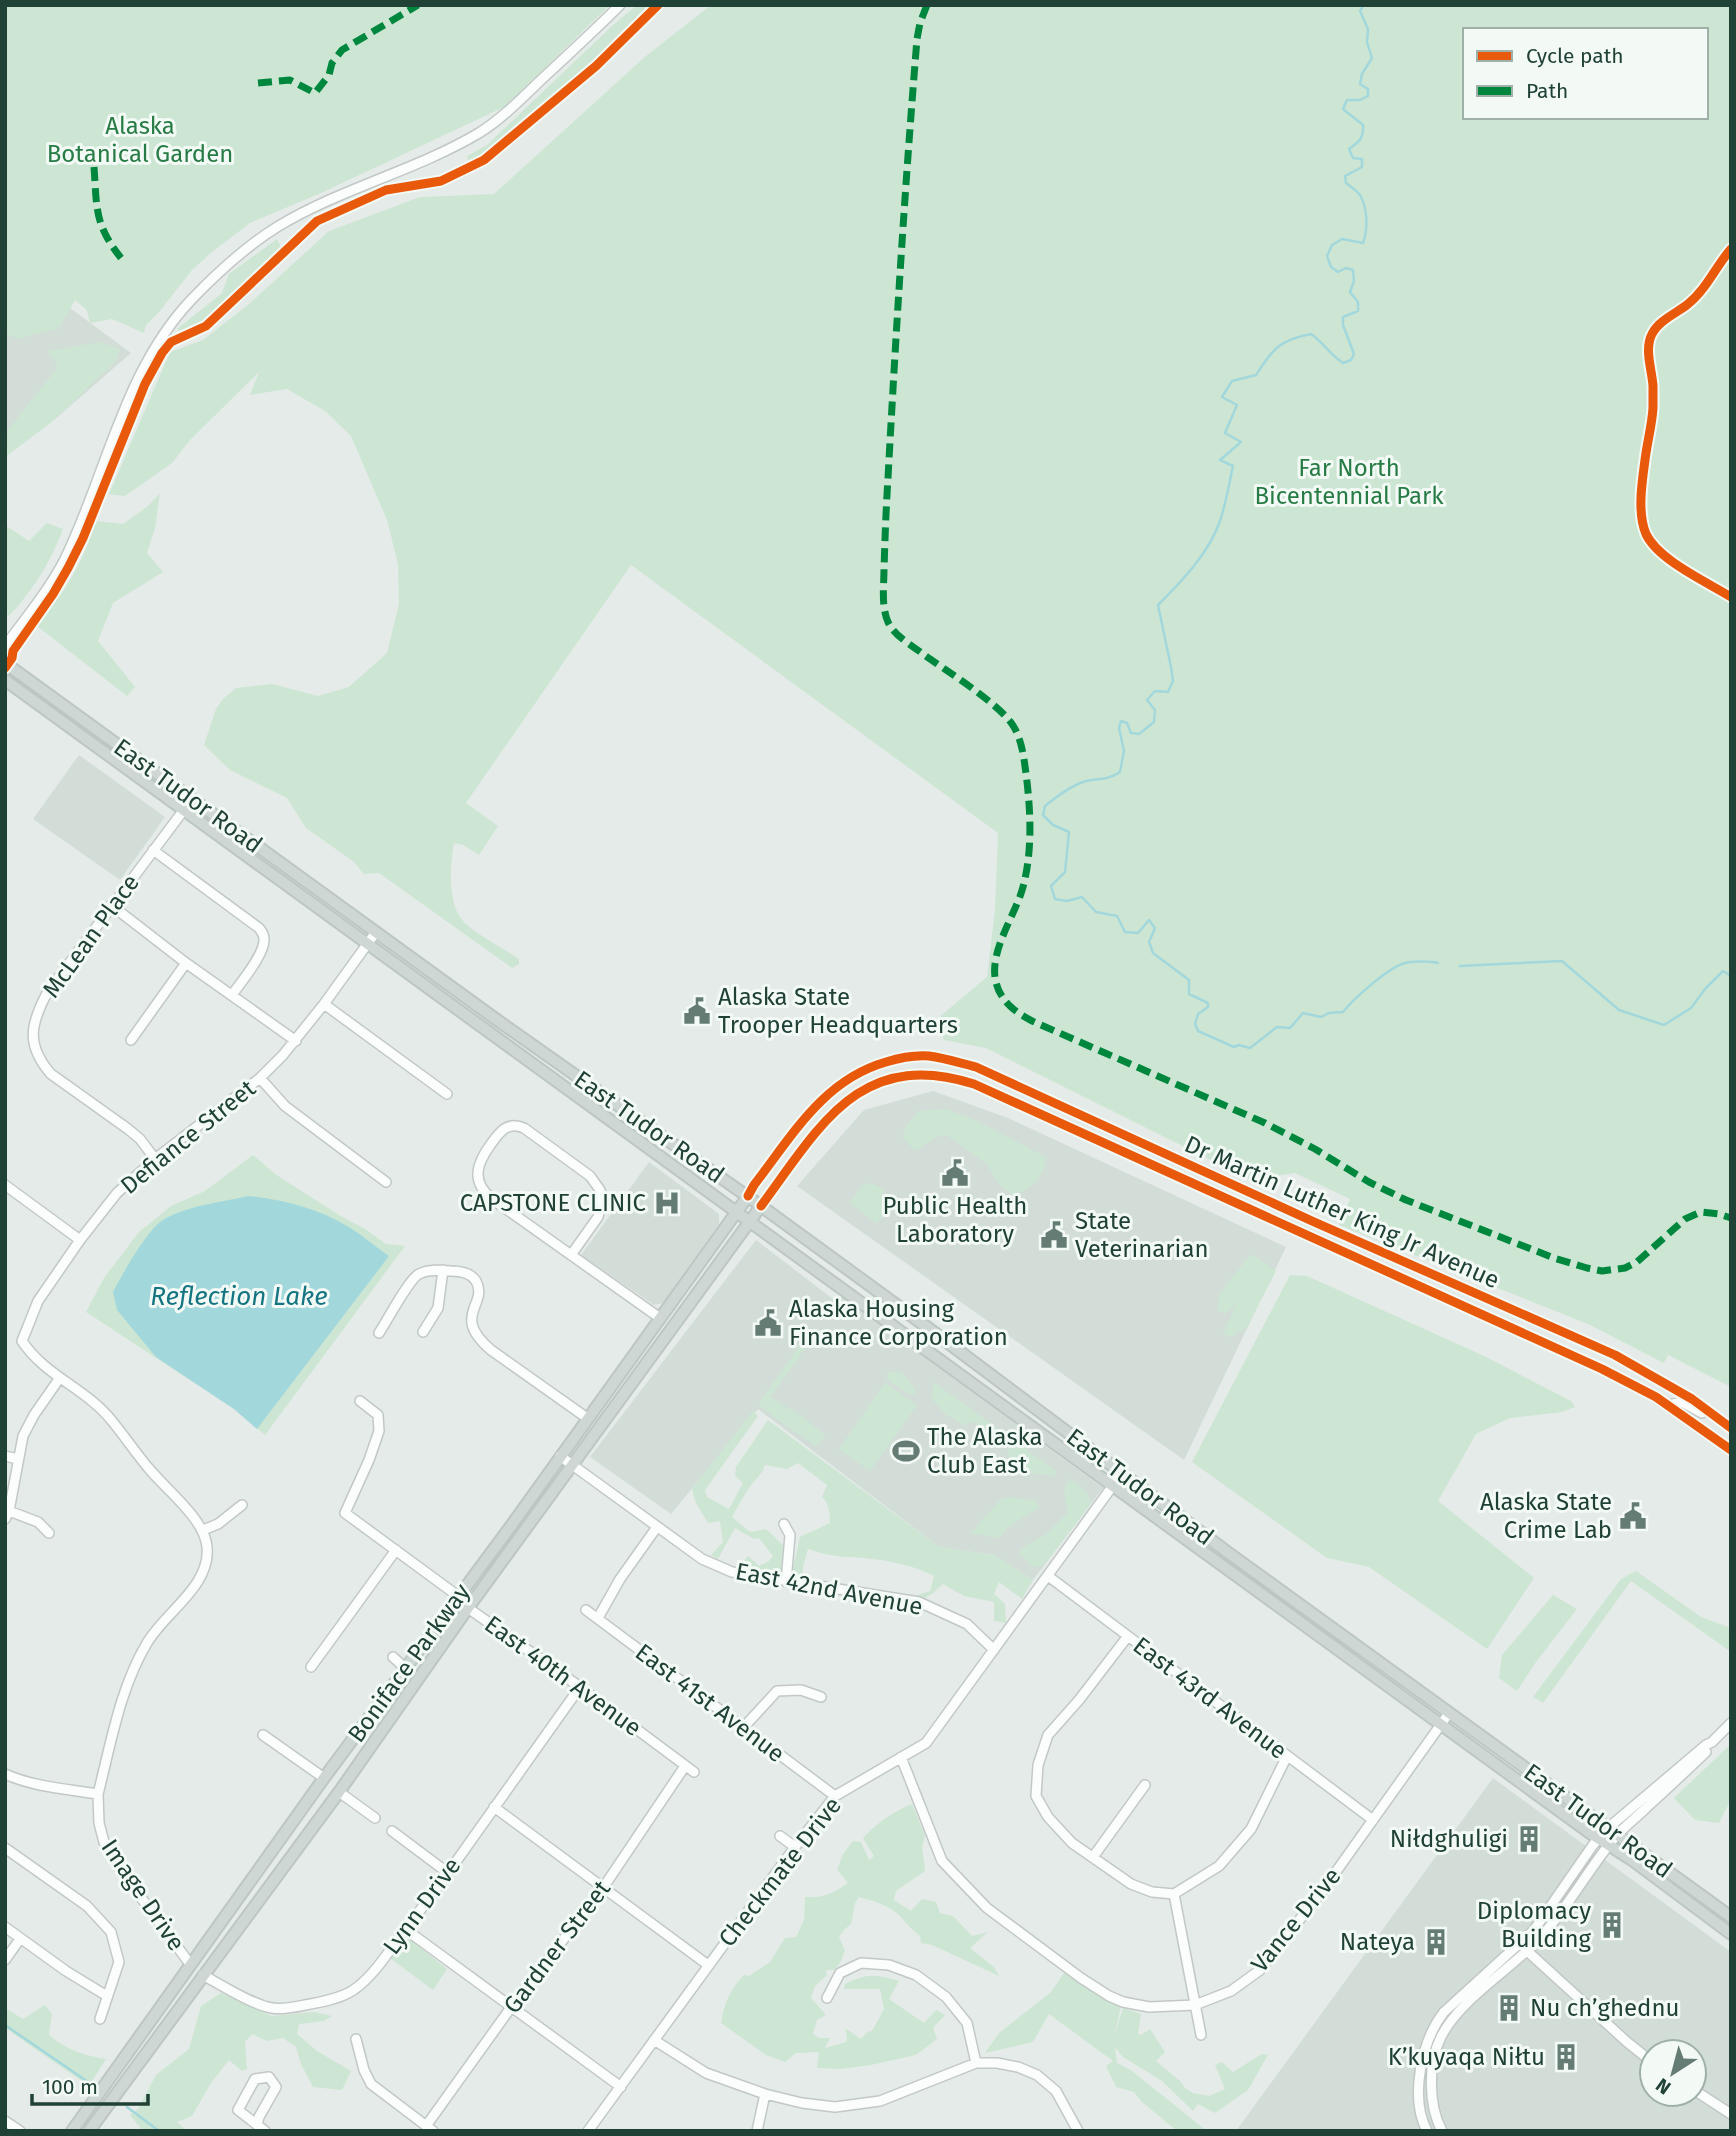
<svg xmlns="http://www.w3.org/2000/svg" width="1736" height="2136" font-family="'Fira Sans',sans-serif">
<rect width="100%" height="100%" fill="#e5ebe8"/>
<path fill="#d2ddd8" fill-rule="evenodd" d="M5,260l126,93 -77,67 -49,37z
M79,755l86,62 -45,63 -87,-61z
M933,1091l75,27 278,129 -102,213 -387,-274 67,-76z
M649,1162l70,52v10l-56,79 -9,2 -73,-50z
M756,1240l77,59 9,-2 261,191 -70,92 -39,-25 -55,-8 -181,-138 -87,105 -81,-57z
M1493,1778l238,174v179h-495zM1652,2052h42v42h-42z"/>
<path fill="#cde6d3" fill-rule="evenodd" d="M5,5h605l-106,102 -183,86 -71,30 -38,29 -20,18 -33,42 -13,13 -2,8 -32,-14 -22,4 -3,-13 -12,-10 -16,28 -42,11 -12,-7z
M637,5h18l-62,58 -109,94 -15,7 -2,-8 20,-11 125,-119z
M711,5h1020v1382l-63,-32 -4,8 -76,-39 -249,-99 11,-26 -55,-26 -44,7 -265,-132 -42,-8 -7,-21 50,-42 8,-67 3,-77 -367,-268 -165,238 32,23 -19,29 -16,-10 -9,-2c-4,21 -7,62 10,79 12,12 40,27 55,37v5l-7,4 -133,-95 -15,1 -10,-12 -48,-34 -19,-30 -57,-28 -26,-25 12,-36 6,-9 14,-12 36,-4 46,12 31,-9 38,-34 12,-49 -1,-40 -11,-44 -36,-84 -26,-25 -38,-22 -37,6 9,-23 -69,68 -18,23 -47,33 -16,-2 61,-142 33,-12 46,-36 80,-73 91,-34 74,-3 152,-138zM1465,30h241v87h-241z
M277,239l4,9 -15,18 -56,55 -28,11 -5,-3 45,-36 7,-19z
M100,342l20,7 -4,12 -62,59 -49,37v-23l53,-67 -10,-16z
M160,493l-5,35 -8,25 16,19 -50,31 -15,38 37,46 -8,9 -90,-70c27,-35 47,-62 58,-105l28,3 25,-18z
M47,523l16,6c-13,34 -29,60 -54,87l-4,-3v-88l24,16z
M945,1109l30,11 71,37c-3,22 -14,32 -34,38l-12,-10 -14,-22 -41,-29c-1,1 -11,4 -12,5 -17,9 -14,19 -30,-2l4,-12 12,-14z
M253,1155l22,19 64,41 26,14 21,15 19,2 -140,189 -31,-26 -148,-97 18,-34 35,-46 32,-26 34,-15z
M870,1183l13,6 -1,28 -6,6 -26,-20 13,-18z
M1251,1254l25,17 -29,56 -16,10 -8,-4 14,-29 -11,9 -9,-3 3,-17z
M1290,1275l17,1 177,80 87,45 4,6 -13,5 -52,6 -34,16 -38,67 96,77 -47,71 -118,-82 -42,-9 -135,-96z
M811,1330l4,5 -45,62 33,20 23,19 -10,10 -34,-23 -24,-19z
M888,1372h13l11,12 4,10h-7l-23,-15z
M885,1383l32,22 -47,66 -31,-22z
M935,1383l121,88 -2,5 -31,-4 -12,-10 -5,-18 -33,-23 -8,5 -14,-9h-3l-16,-18 1,-14z
M753,1411l5,5 -53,74 2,7 22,12 14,-26 -8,-7 1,-9 32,-47 171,127 55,8 39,25 -11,19 -23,-17 -5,12 11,10 1,19 -12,-2v-19l-30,-6 -21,-12 -10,9 -10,6 -6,-4 13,-4 4,-15c-21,-11 -47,-16 -71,-18 -21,-2 -34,-1 -55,-9l-5,17v13l-12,-2 9,-40 30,-14c0,-8 0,-19 -8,-26l5,-12 -29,-22 -11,6 -22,-4c-3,10 -8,12 -14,20 -7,10 -13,21 -19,32l18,15 16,-3 17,16 -2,27 -11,5 -23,-4 -7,-8 8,-9 11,10 10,-5 4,-5 -14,-18 -5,1 -19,-11 -17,31 -7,-4 12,-13 -3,-21 -12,2 -12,-20 -4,-14z
M1071,1479l16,14 4,11 -47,61 -12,2 -13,-14 6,-7 19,-10 24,-24c-2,-12 -8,-25 3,-33z
M1007,1497l29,4 3,7c-14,9 -30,15 -40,30l-28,-5 29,-33z
M1636,1571l65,46 30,11v24l-100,-71 -88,122 -10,-6 88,-118z
M1553,1595l24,14 -41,53 -19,29 -18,-13 3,-23z
M1731,1744v55l-12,24 -24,-3 -21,-22z
M912,1804l13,32 -3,11 3,24 -29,20 -2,9 17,11 11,-12 14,3 4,11 13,3 19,20 16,-4 -18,16 24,19 5,9 -67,-31 -11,-2 -1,-7c-8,-6 -14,-13 -20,-20 -11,-11 -27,-15 -41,-19l-4,6 -4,21 -7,6 -5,7 6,14 -5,12 -6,7h-8l1,5 -12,11 -4,12 15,17 -9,5 -4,14 6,4h11l-5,10 21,-6 1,-5 -2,-9 16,11 6,-7 5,-1 12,-22 -4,-20h-36l1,-5c23,-11 29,-10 54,-3l-10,18 35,24 12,-13 9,5 -12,13 4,11 -21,16 -45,10 -31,4 -23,-1 2,-16 -23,1 -11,9 -19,-7 -45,-32c3,-19 9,-34 23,-48l5,1 21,-14 15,-24 11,-1 8,-17 1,-23c20,1 27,-3 43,-14l-11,-13 6,-16 10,-13 8,1 8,18 5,-4 -11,-18c15,-16 30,-26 49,-34z
M407,1937l40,32 -14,21 -43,-32z
M1064,1973l57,33 -7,30 9,-28 18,6 -3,20 3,1 9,-6 15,23 -9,9 24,20 5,7 8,5 16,3 16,-7 -10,-24 7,-3 11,10 29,-18 6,1 -20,35 -33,23 -17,-9 -5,7 -31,-30 -39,-24 -8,-10 2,16 15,8 75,60h-30l-35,-29 -8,-10 -18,-5 -10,-21 7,-5 -64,-47 -16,28 -48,11 14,-20 52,-41z
M221,1993l51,23 42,-4 18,4 -8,5 -25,3 -2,10 20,17 34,20 -9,19 -29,-3 -12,-23 -5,-17 -13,-9 -16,3 -15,-7 -7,8 2,27 -5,2 -13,-11 -18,23 -19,33 -15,6 10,9h-44l-13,-16 8,-6 18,-34 33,-26 12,-43z
M45,2005l7,9 -3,21c18,15 34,20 57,24l-17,27 -84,-58v-20l18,11z"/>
<path fill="#a2d7dc" d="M248,1196c34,3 71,13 101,31 14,9 27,20 40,29l-132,173 -23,-20 -78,-52 -39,-47 -4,-18c10,-19 34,-62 50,-72 22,-14 60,-18 85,-24z"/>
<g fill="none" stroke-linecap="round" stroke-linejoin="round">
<path stroke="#a2d7dc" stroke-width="2.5" d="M1364,5l-4,6 8,18 -1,13 5,16 -10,16 -2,10 8,5v7l-8,4h-13l-4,9 20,16c1,13 -4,17 -14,24l4,9 9,1v8l-17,9 1,7c4,3 11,8 14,12 8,14 8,34 3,48l-21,-4 -10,6 -5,11 4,11 7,5 8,-4 7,2 1,11 -4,11 8,10v9l-15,6v8l11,29 -3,6 -8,3c-13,-8 -20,-21 -32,-29 -32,6 -38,15 -55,41l-24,6 -10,16 15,8 -12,28 16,9 -21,18 13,6c-4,18 -7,37 -13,55 -11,32 -38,60 -62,84l13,62 2,14 -5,11 -13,-1 -8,9 8,10 -1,12 -15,12 -8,-1 -4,-10 -6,-2 -2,7 5,23 -4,21c-15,10 -23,5 -37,10 -14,5 -27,15 -38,24l-2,9 10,10 16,7 -4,40 -14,14 4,13 12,2 15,-4 14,15 21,4 8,16 13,1 11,-13 6,8 -6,14 4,11 36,27v14l19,9v4l-10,7 -3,10 3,7 36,16 5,-2 11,3 27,-21 13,1 13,-15 18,4 8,-4 14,-1c10,-13 46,-45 62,-49 9,-2 24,-2 33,0
M1460,966l102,-5 57,49 45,15 27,-17 14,-19 18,-18 8,5
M5,2025l86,59
M127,2107l32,24"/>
<defs>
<path id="minor" d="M5,646c21,-28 44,-56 60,-87 42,-86 59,-189 127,-260 26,-27 53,-52 85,-72 64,-39 138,-56 202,-94 24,-15 44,-36 64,-55 26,-24 52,-48 77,-73
M153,850l106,78c3,4 5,6 5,11 1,15 -23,43 -32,56
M111,905l75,58 110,78
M324,1004l123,90
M131,1040l55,-77
M260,1078l25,28 101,76
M155,1159l-15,-20 -12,-10 -77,-55c-25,-29 -21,-49 -4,-81l145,-194
M5,1185l75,55
M748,1196l6,-11c38,-49 69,-105 132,-123 13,-4 29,-7 43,-6 16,2 31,7 47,11l336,154 303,134 77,44 39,29
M761,1206c59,-80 99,-158 213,-122l628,285 54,28 75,53
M571,1255l27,-38 4,-18 -2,-9 -10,-14 -66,-48c-16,-7 -24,3 -33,16 -14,19 -21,37 1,55l168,119
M423,1332l15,-24 5,-38
M379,1333c8,-12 30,-54 40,-59 10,-5 22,-4 32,-3 9,0 20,2 25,10 13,24 -26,34 15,69l96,68
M360,1401l18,14 1,16 -10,29 -24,53 113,83 10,12 112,79 114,85
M1668,1405l14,-3 20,11
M5,1456l13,3
M560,1456l142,103 30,13 187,30 48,22 27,26
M9,1511l29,11 11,11
M5,1519l4,-8 14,-75 11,-21 25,-36
M784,1524l6,11 -4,47
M203,1530l15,-6 24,-19
M1048,1576l325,244
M586,1610l249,186
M598,1618l22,-39 37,-52
M1128,1636l-49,64 -31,35 -10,30 -2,31 12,21 24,26 59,41 21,8 22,2 45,-28 32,-37 36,-73
M393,1657l12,11
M311,1667l85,-117
M743,1728l34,-37 24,-1 20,7
M263,1735l61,43
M901,1757l41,104 45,47 94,70 28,18 14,6 26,5 46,-2 36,-14 29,-21 63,-80 126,-177
M5,1774c29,13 62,15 93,20l1,29 5,19 16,27 70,95
M339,1792l36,26
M98,1794c13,-51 22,-106 49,-151 18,-31 64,-57 60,-96 -2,-27 -39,-56 -56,-76 -14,-16 -25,-33 -39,-50 -25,-32 -67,-45 -90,-80l16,-40 42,-61 37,-47 38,-34 105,-81 23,-23 41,-51 52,-72
M494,1807l214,158
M392,1831l56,42
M780,1836l15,11
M5,1848l82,58 24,26 8,30 -19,57
M1093,1857l52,-72
M1174,1894l27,141
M5,1927l61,44 41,25
M405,1929l216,158
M1525,1949l102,93 25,20
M5,1960l15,-21
M203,1975c18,10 50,30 69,33 10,2 23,-1 33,-3 39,-7 52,-11 77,-44l66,-88 132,-186
M827,1998l13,-25 21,-10 28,2 27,10 30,22 21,26 9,40
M356,2039l8,31 7,14 62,47
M654,2040l52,33 59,21 37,9 33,4 45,-6 96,-38h21l21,4 19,8 19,16 22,40
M1694,2090l37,24
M5,2121l15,10
M257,2125l2,-8 17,-30 -7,-10 -14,2 -17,31 27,21
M426,2126l86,-120 91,-118 82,-122
M588,2131l207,-284 40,-51 91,-53 196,-270
M757,2131l8,-37
M1427,2131c-18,-34 -5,-91 17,-119l90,-82 59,-85 15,-17 98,-83 6,-3 19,-19
M1442,2131c-14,-26 -14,-68 -1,-94 18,-37 69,-67 98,-98 29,-31 49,-70 77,-103 9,-10 21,-19 31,-29 20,-18 39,-36 59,-55"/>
<path id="major" d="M5,663l492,357 264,186 174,127 295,221 501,363
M5,680l1585,1153 42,27 99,74
M72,2131l252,-353 184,-248 240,-334
M89,2131l250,-339 129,-184 293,-402"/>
</defs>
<use href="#minor" stroke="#c2c8c5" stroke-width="12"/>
<use href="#major" stroke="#bcc7c3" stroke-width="14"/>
<use href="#minor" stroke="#fbfcfc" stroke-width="9"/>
<use href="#major" stroke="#ced7d4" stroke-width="10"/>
<path stroke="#00873e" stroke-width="7" stroke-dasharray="14 7" stroke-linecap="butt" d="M927,5l-7,18 -3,16c-12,146 -21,292 -29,439 -2,30 -3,60 -4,91 0,17 -3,37 4,53 6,13 20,21 31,29 24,18 77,50 93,73 7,10 10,23 12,35 6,41 10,87 -1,128 -10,37 -50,83 -13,119 6,6 15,11 22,15l233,102 50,26 54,33 37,18 148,58 33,10 15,3 23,-3 12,-6 48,-43 16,-7 18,2 12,4
M258,83l32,-3 25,13 14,-18 3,-12 10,-13 76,-45
M94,167c3,41 0,57 27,91"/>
<defs>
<path id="cycleway" d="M1731,249c-15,17 -25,41 -43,55 -11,9 -29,16 -36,30 -8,15 0,36 1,52 0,7 0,15 0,22 -1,17 -6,35 -8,52 -3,22 -8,53 1,74 12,26 61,48 85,63
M5,668l7,-10 1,-7 40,-57 15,-26 15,-30 62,-154 17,-31 9,-11 35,-16 111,-105 69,-31 55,-9 43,-21 112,-94 62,-61
M748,1196l6,-11c38,-49 69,-105 132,-123 13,-4 29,-7 43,-6 16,2 31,7 47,11l336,154 303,134 77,44 39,29
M761,1206c59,-80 99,-158 213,-122l628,285 54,28 75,53"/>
</defs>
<use href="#cycleway" stroke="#f3faf6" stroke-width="13"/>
<use href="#cycleway" stroke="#e8590c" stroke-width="9"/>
</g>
<defs>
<symbol id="civic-bare" viewBox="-9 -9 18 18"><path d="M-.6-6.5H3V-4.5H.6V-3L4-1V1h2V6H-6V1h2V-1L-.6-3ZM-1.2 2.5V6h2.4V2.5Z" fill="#657c74" stroke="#f3faf6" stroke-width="2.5" paint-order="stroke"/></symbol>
<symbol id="hospital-bare" viewBox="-9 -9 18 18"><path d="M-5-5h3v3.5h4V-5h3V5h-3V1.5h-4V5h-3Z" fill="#657c74" stroke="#f3faf6" stroke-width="2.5" paint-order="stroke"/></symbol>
<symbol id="stadium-bare" viewBox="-9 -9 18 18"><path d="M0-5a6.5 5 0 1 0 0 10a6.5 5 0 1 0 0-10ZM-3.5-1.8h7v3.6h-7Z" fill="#657c74" stroke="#f3faf6" stroke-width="2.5" paint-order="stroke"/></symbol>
<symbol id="building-bare" viewBox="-9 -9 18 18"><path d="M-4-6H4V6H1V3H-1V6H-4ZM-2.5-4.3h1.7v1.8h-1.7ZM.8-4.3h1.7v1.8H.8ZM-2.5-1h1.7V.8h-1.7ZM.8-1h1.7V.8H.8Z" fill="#657c74" stroke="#f3faf6" stroke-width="2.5" paint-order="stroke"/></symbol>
</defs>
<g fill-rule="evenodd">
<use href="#civic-bare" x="678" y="992" width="38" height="38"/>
<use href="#civic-bare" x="936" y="1154" width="38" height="38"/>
<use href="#hospital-bare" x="648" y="1184" width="38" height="38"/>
<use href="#civic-bare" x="1035" y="1216" width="38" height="38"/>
<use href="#civic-bare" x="749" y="1304" width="38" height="38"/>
<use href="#stadium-bare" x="887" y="1432" width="38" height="38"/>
<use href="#civic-bare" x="1614" y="1497" width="38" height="38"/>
<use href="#building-bare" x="1510" y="1820" width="38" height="38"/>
<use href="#building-bare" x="1593" y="1906" width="38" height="38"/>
<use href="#building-bare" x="1417" y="1923" width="38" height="38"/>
<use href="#building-bare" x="1490" y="1989" width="38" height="38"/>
<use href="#building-bare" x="1547" y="2038" width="38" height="38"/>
</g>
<g text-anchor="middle" stroke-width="6" stroke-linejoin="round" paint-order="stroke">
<g font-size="24" fill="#277b44" stroke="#f3faf6">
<text x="140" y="134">Alaska<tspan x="140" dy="28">Botanical Garden</tspan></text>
<text x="1349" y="476">Far North<tspan x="1349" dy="28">Bicentennial Park</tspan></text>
</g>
<g font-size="24" fill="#204136" stroke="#f3faf6">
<text transform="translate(188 796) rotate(36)" y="8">East Tudor Road</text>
<text transform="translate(91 936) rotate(-54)" y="8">McLean Place</text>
<text transform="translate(649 1127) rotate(35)" y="8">East Tudor Road</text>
<text transform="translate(188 1137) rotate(-39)" y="8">Defiance Street</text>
<text transform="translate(1342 1212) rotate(24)" y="8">Dr Martin Luther King Jr Avenue</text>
<text transform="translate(1140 1487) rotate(37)" y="8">East Tudor Road</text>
<text transform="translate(829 1589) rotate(11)" y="8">East 42nd Avenue</text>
<text transform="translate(409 1663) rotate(-54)" y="8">Boniface Parkway</text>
<text transform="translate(563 1676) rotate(36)" y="8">East 40th Avenue</text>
<text transform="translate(1210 1698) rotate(37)" y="8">East 43rd Avenue</text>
<text transform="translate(710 1703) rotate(37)" y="8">East 41st Avenue</text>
<text transform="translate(1598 1821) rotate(36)" y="8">East Tudor Road</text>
<text transform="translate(780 1872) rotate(-52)" y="8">Checkmate Drive</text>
<text transform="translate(143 1895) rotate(56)" y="8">Image Drive</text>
<text transform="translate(422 1906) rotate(-54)" y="8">Lynn Drive</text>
<text transform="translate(1296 1920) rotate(-51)" y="8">Vance Drive</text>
<text transform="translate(557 1947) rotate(-53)" y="8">Gardner Street</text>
</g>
<g font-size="24" fill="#204136" stroke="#f3faf6" text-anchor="end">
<text x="718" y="1005" text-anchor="start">Alaska State<tspan x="718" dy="28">Trooper Headquarters</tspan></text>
<text x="646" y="1211">CAPSTONE CLINIC</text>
<text x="955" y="1214" text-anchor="middle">Public Health<tspan x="955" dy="28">Laboratory</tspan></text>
<text x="1075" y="1229" text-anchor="start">State<tspan x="1075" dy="28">Veterinarian</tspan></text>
<text x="789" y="1317" text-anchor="start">Alaska Housing<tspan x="789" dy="28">Finance Corporation</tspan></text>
<text x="927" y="1445" text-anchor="start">The Alaska<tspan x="927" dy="28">Club East</tspan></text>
<text x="1612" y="1510">Alaska State<tspan x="1612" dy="28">Crime Lab</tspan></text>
<text x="1508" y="1847">Niłdghuligi</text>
<text x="1591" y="1919">Diplomacy<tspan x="1591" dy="28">Building</tspan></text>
<text x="1415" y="1950">Nateya</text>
<text x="1530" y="2016" text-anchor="start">Nu ch’ghednu</text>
<text x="1545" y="2065">K’kuyaqa Niłtu</text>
</g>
<g font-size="26" font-style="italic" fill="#157582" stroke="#f3faf6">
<text x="239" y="1305">Reflection Lake</text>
</g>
</g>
<rect width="1736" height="2136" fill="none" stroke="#204136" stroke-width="14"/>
<rect x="1463" y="28" width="245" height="91" fill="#f3faf6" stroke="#9fb0a9" stroke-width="2"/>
<rect x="1477" y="51" width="35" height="10" fill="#e8590c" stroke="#9fb0a9" stroke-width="2"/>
<text x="1526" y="63" font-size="21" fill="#204136">Cycle path</text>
<rect x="1477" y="86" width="35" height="10" fill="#00873e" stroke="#9fb0a9" stroke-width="2"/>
<text x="1526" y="98" font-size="21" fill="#204136">Path</text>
<g transform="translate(1673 2073) rotate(216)"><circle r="33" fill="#f3faf6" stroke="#9fb0a9" stroke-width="2"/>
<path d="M0-5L12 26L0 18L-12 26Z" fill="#657c74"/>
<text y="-10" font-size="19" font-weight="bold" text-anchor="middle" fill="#204136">N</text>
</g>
<path d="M32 2094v10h116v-10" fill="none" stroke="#204136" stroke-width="3.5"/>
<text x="42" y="2094" font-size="21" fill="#204136" stroke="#f3faf6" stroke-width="5" paint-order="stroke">100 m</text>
</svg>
